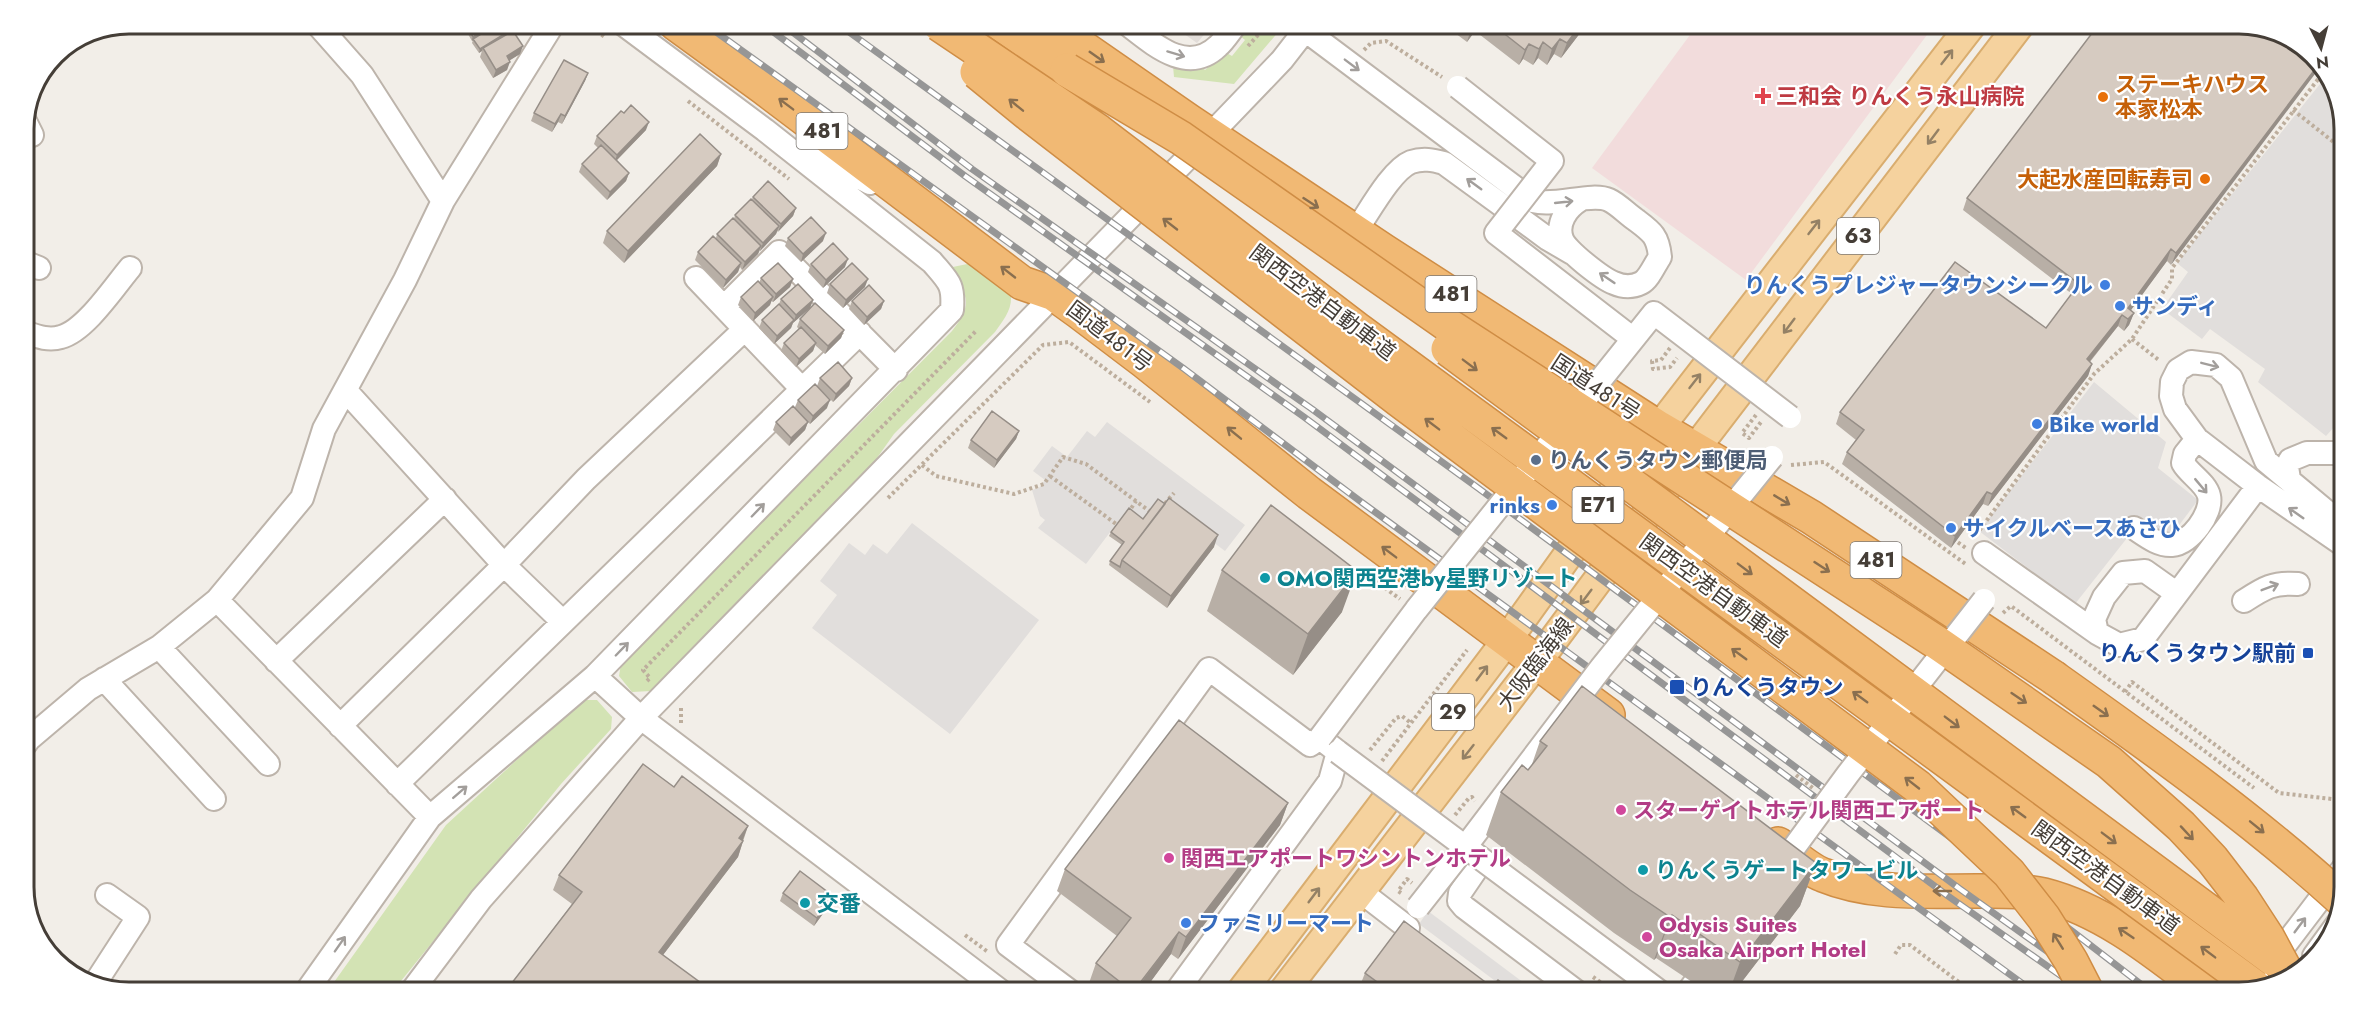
<svg xmlns="http://www.w3.org/2000/svg" width="2369" height="1016" font-family="Jost,'Noto Sans JP',sans-serif">
<rect width="100%" height="100%" fill="#f2eee8"/>
<path fill="#e2ddd9" d="M1170,24h43l-16,19z"/>
<path fill="#f2dcdc" d="M1698,24h237l-189,256 -154,-112z"/>
<path fill="#d3e3b4" d="M1248,24h37l-51,60 -60,-7 -1,-11 11,4 17,-4 4,4 20,-18 7,4 13,-16 -6,-5z
M972,263l39,32c1,16 -8,25 -16,37l-101,102 -22,31 -221,226 -19,1 -13,-16 2,-12 331,-333c22,-28 16,-36 -4,-63z
M582,700h15l15,17 -1,12 -50,55 -169,208h-65l119,-167z"/>
<path fill="#e1dedc" d="M2328,74l17,49v308l-9,-6 -10,11 -68,-54 7,-13 -55,-40 -8,10 -40,-30 26,-37 -11,-9z
M2094,382l72,60 -8,26 40,32 -27,36 -29,-17 -67,85 -96,-73z
M1107,422l138,103 -20,26 -68,-51 -16,22 -15,-11 -40,53 -48,-36 7,-8 -5,-4 -8,-26 7,-2 6,-8 -12,-9 19,-25 15,11 20,-26 8,6z
M912,523l127,97 -89,114 -138,-106 25,-33 -17,-14 29,-38 16,12 8,-11 14,10z
M1428,911l108,81h-26l-91,-68z"/>
<g fill="none" stroke-linecap="round" stroke-linejoin="round">
<defs>
<path id="minor" d="M317,24l45,51 81,126
M1127,24c25,19 60,52 91,22 7,-6 12,-15 18,-22
M1305,30l228,171c23,6 58,-9 76,-1 9,4 18,14 27,20 16,12 22,16 24,37 -5,7 -11,22 -19,26 -8,4 -18,4 -27,0 -11,-4 -49,-33 -52,-44 -6,-16 5,-31 18,-39
M25,121l7,14
M804,148l66,35
M1355,232c13,-18 36,-62 56,-70 12,-4 22,-2 33,1l104,76 24,14
M24,262l15,6
M696,278l106,111
M724,307l55,-55 117,118
M24,332c12,4 24,9 37,5 24,-6 53,-50 69,-69
M346,391l158,174 59,57
M2289,479l-2,-12 3,-7 17,-7h38
M2345,527l-79,-66 -35,-83 -15,-13 -25,-3 -13,8 -6,12 -1,14 4,13 22,30 61,47 87,60
M2134,528c11,7 24,18 38,17 18,-1 41,-32 37,-49 -3,-13 -20,-22 -26,-33l2,-9 12,-15
M1984,553l113,80
M2176,593l-31,-22 -22,2 -19,24 -10,22 3,14 22,12 24,-6 115,-153
M217,600l213,217
M2244,601c20,-13 29,-19 54,-17
M159,647l109,117
M276,661l169,-162
M595,676l46,42 361,274
M104,679l110,120
M340,726l164,-161 82,-86 159,-150
M24,746l5,-7 59,-50 71,-42 58,-47 85,-102 22,-69 81,-149 38,-79 110,-177
M397,784l463,-451
M1475,871l-15,22 -1,8 5,6 113,85
M1360,891l48,37
M2314,956l24,-33
M2269,966l76,-100
M94,985l44,-68 -31,-22
M306,992l124,-175 165,-141 357,-366c2,-26 -3,-28 -20,-48l-167,-132 -142,-106
M411,992l70,-93 160,-181 569,-583 72,-75 28,-36
M1071,992l-63,-47 201,-276 101,76 10,-7 18,14 -8,29 -154,211"/>
<path id="major" d="M1241,992l266,-352 152,-212 313,-404
M1283,992l254,-330 159,-214 324,-424"/>
<path id="highway" d="M676,24l88,64 258,195 32,11 25,18 66,50 164,131 299,222
M1001,24l66,46
M1049,24l140,97 195,130 275,177 152,89 242,160
M1778,844c14,10 29,25 45,31 49,20 101,16 153,16 22,0 47,-1 68,4 62,16 113,59 163,97"/>
</defs>
<use href="#minor" stroke="#bdb4ab" stroke-width="26"/>
<use href="#major" stroke="#d9ad6f" stroke-width="32"/>
<use href="#highway" stroke="#cf8d45" stroke-width="36"/>
<path stroke="#bdae9d" stroke-width="4" stroke-dasharray="3 3" stroke-linecap="butt" d="M587,24l19,14
M1248,46l20,-22
M1364,50l7,-7 15,-2 56,36
M688,101l101,78
M2293,110l52,41
M2132,339l28,22
M1670,348l-9,12 -9,1 1,8 17,-2 7,-9
M1756,415l-14,18 7,5 12,-16
M922,465l14,11 78,18 30,-10 19,-27 23,7 66,49
M1791,465l33,-3 143,103
M1050,476l69,50
M888,498l155,-153 26,-3 81,60
M1161,508l13,-15
M1128,513l8,-12
M1976,535l118,-161 38,-35 40,-60v-11l154,-199
M1953,539l13,9
M1372,571l-1,7 29,21
M2003,613l8,-7 243,182
M647,681l3,-3 -7,-8 334,-340
M2125,692l7,-10 147,111 62,7 4,-4
M681,708v15
M1370,750l26,-32 6,-2 9,7
M1382,761l85,-111
M1796,775l18,14
M1455,815l14,-17 3,-1 3,4
M1401,893l-3,-2 9,-12 5,4
M965,935l23,17
M1895,954l6,-9h9l62,47
M1593,977l21,15"/>
<use href="#minor" stroke="#fff" stroke-width="22"/>
<use href="#major" stroke="#f5d29e" stroke-width="28"/>
<use href="#highway" stroke="#f1b974" stroke-width="33"/>
<defs>
<path id="rail" d="M705,24l478,344 177,133 674,491
M763,24l202,152 339,241 644,479 136,96
M782,24l190,145 340,240 648,480 144,103
M838,24l640,464 484,358 189,146"/>
</defs>
<use href="#rail" stroke="#969696" stroke-width="7"/>
<use href="#rail" stroke="#fff" stroke-width="4.5" stroke-dasharray="14" stroke-linecap="butt"/>
<defs>
<path id="minor-bridge" d="M1458,87l94,74 -56,72 136,105
M1320,738l96,-128 238,-297 136,104
M1338,752l322,240
M1776,872l72,-98 136,-174
M1418,907l48,-61 135,-178 171,-211
M1688,992l24,-33"/>
<path id="highway-bridge" d="M939,24l159,107 259,198 898,658
M1067,70l114,68 267,187 491,319 170,118 72,64 31,33 30,39 26,40 21,39
M977,72l54,44 368,284 519,387 91,86 35,45 27,43 16,31
M1448,349l825,610
M2053,677c100,71 199,141 289,223"/>
</defs>
<use href="#minor-bridge" stroke="#bdb4ab" stroke-width="26" stroke-linecap="butt"/>
<use href="#highway-bridge" stroke="#cf8d45" stroke-width="36" stroke-linecap="butt"/>
<use href="#minor-bridge" stroke="#fff" stroke-width="22"/>
<use href="#highway-bridge" stroke="#f1b974" stroke-width="33"/>
</g>
<path fill="#b8afa6" d="M1443,24h144l-26,34 -7,-4 -7,11 -9,-7 -5,7 -10,-6 -4,6 -44,-34 -8,11z
M467,25l38,10 15,19 -11,6 -2,10 -14,8 -13,-21 2,-6 -3,2 -7,-10 1,-3 -1,1 -7,-12z
M2280,32l-109,233 -4,-4 -37,49 4,3 -5,12 -5,6 -6,-5 -28,36 2,2 -4,12 -100,130 -5,-2 -32,44 -109,-84 5,-12 9,-12 -20,-16 4,-12 206,-84 26,-34 -109,-84 4,-12z
M588,73l-3,8 -23,43 -4,-2 -6,10 -21,-11 3,-8z
M646,130l-29,30 12,13 -3,8 -19,19 -28,-28 3,-8 16,-16 -4,-4 3,-8z
M721,154l-4,12 -93,97 -21,-20 4,-12z
M753,197l43,11 -3,8 -16,16 -1,2 -16,17v-1l-2,4 -16,16 -2,-3 -2,5 -15,16 -28,-28 3,-8 18,-14 1,-4 17,-15 1,-4 17,-16z
M788,238l35,3 -22,21 -16,-16z
M811,264l34,3 -22,21 -15,-16z
M761,278l32,1 -3,8 -17,15 -2,-1 -1,4 -17,16 -15,-16 3,-8 18,-14z
M830,284l35,3 -22,21 -16,-15z
M781,299l32,1 -3,8 -17,15 -2,5 -17,16 -15,-16 3,-8 17,-16z
M852,301h32l-3,8 -17,16 -15,-16z
M800,319l44,11 -3,8 -16,16 -10,-9 -2,6 -17,16 -15,-16 3,-8 15,-14 -2,-2z
M820,378h32l-3,8 -16,16 -16,-16z
M798,400l29,8 -17,16 -2,-2 -3,8 -16,16 -16,-16 3,-8 19,-15z
M1019,431l-3,8 -22,29 -26,-20 3,-8z
M1143,519l71,28 -47,61 -58,-43 1,-4 12,-16 -13,-9 2,-4z
M1222,570l120,42 -49,63 -86,-64z
M1540,741l276,122 -16,43 -66,86h-27l-51,-34 -2,2 -40,-27 -128,-98 15,-43 27,-22 3,-3z
M674,787l74,39 -10,31 -75,98 38,28 -3,9h-193l67,-88 -19,-14 6,-15z
M1288,803l-8,22 -102,134 -7,-5 -28,38h-47l-8,-6 8,-23 21,-27 -60,-45 8,-22z
M783,893l47,11 -16,22 -34,-25z
M1365,973l127,14 22,5h-150l-5,-4z"/>
<path fill="#968e87" d="M494,24h5l-27,17 1,-4z
M1474,24h4l-3,7 -8,11 5,-16z
M1581,24h6l-26,34 6,-15z
M506,33l-1,4 -22,11 -1,3 -3,2 1,-4z
M1560,39l-6,15 -7,11 5,-16z
M1543,42l-5,16 -5,7 6,-16z
M1529,44l-6,15 -4,6 6,-15z
M523,46l-3,8 -16,10 3,-8z
M510,62l-3,8 -14,8 3,-8z
M2319,64l2,2 -150,199 5,-12z
M588,73l-3,8 -23,43 3,-8z
M561,114l-3,8 -6,10 3,-8z
M649,122l-3,8 -32,33 3,-8z
M721,154l-4,12 -93,97 4,-12z
M629,173l-3,8 -19,19 3,-8z
M796,208l-3,8 -15,16 3,-8z
M779,226l-3,8 -16,17 3,-8z
M826,233l-3,8 -22,21 2,-8z
M761,246l-3,8 -16,16 3,-8z
M2171,249l-4,12 -41,56 2,-9z
M848,259l-3,8 -22,21 3,-8z
M741,263l-3,9 -15,16 3,-8z
M793,279l-3,8 -17,15 3,-8z
M868,279l-3,8 -22,21 3,-8z
M773,297l-3,8 -17,16 2,-8z
M813,300l-3,8 -17,15 3,-8z
M884,301l-3,8 -17,16 3,-8z
M2134,313l-5,12 -5,6 4,-12z
M2122,315l-4,11 -36,45 5,-12z
M794,320l-3,8 -17,16 3,-8z
M844,330l-3,8 -16,16 3,-8z
M816,343l-3,8 -17,16 3,-8z
M2092,364l-4,12 -100,130 4,-12z
M852,378l-3,8 -16,16 3,-8z
M830,400l-3,8 -17,16 3,-8z
M808,422l-3,8 -16,16 2,-8z
M1019,431l-3,8 -22,29 3,-8z
M1987,492l-4,12 -32,44 4,-12z
M1218,535l-4,12 -47,61 4,-12z
M1357,571l-15,41 -49,63 15,-41z
M1288,803l-8,22 -102,134 8,-22z
M748,826l-6,16 -3,-4z
M743,841l-5,16 -85,111 6,-16z
M1816,863l-16,43 -66,86h-5l11,-30z
M833,896l-3,8 -16,22 3,-8z
M1672,915l-16,43 -2,2 16,-43z
M1179,932l-8,22 -28,38h-9z"/>
<path fill="#d6cbc1" stroke="#968e87" stroke-width="1.5" d="M468,24h26l-21,13 -6,-12z
M497,24h4l5,9 -26,16 -7,-10z
M1492,24h89l-14,19 -7,-4 -8,10 -9,-7 -4,7 -10,-5 -4,6z
M2099,24h141l40,8 39,32 -143,189 -5,-4 -43,59 6,5 -6,6 -6,-4 -35,44 5,5 -100,130 -5,-2 -32,44 -108,-84 17,-22 -24,-18 115,-150 91,66 33,-44 -112,-86z
M513,31l10,15 -16,10 3,6 -14,8 -13,-22z
M564,60l24,13 -23,43 -4,-2 -6,10 -21,-11z
M631,105l18,17 -32,33 -20,-19 24,-25 3,2z
M700,134l21,20 -93,97 -21,-20z
M601,145l28,28 -19,19 -28,-28z
M768,181l28,27 -15,16 -28,-27z
M751,199l28,27 -16,17 -28,-28z
M811,217l15,16 -23,21 -15,-16z
M733,218l28,28 -16,16 -28,-28z
M713,236l28,27 -15,17 -28,-28z
M833,243l15,16 -22,21 -15,-16z
M778,263l15,16 -17,15 -15,-16z
M852,263l16,16 -22,21 -16,-16z
M758,281l15,16 -18,16 -14,-16z
M798,284l15,16 -17,15 -15,-16z
M869,285l15,16 -17,16 -15,-16z
M815,303l29,27 -16,16 -28,-27z
M779,304l15,16 -17,16 -15,-16z
M801,327l15,16 -17,16 -15,-16z
M838,362l14,16 -16,16 -16,-16z
M815,384l15,16 -17,16 -15,-16z
M793,406l15,16 -17,16 -15,-16z
M992,411l27,20 -22,29 -26,-20z
M1169,498l49,37 -47,61 -49,-36z
M1158,499l7,5 -43,56 -2,7 -10,-6 14,-19 -13,-10 18,-24 14,11z
M1271,505l86,66 -49,63 -86,-64z
M1582,686l234,177 -76,99 -68,-47 -2,2 -40,-27 -129,-98 21,-27 6,5 19,-24 -7,-5z
M1179,720l109,83 -102,134 -7,-5 -46,60 -37,-29 35,-45 -66,-49z
M643,764l31,23 8,-11 66,50 -9,12 4,3 -84,111 42,31 -7,9h-189l77,-100 -23,-17z
M800,871l33,25 -16,22 -34,-25z
M1404,921l88,66 6,-7 16,12h-123l-26,-19z
M877,987l6,5h-10z"/>
<defs><path id="oneway-shaft" d="M-6 0H5M1.5-3L5.5 0L1.5 3" fill="none" stroke-width="1.6" stroke-linecap="round" stroke-linejoin="round" transform="scale(1.5)"/></defs>
<g stroke="#a29e9b">
<use href="#oneway-shaft" transform="translate(1176 54) rotate(17)"/>
<use href="#oneway-shaft" transform="translate(1352 65) rotate(37)"/>
<use href="#oneway-shaft" transform="translate(1474 184) rotate(-144)"/>
<use href="#oneway-shaft" transform="translate(1564 202) rotate(-6)"/>
<use href="#oneway-shaft" transform="translate(1607 278) rotate(-146)"/>
<use href="#oneway-shaft" transform="translate(2210 365) rotate(14)"/>
<use href="#oneway-shaft" transform="translate(2201 486) rotate(50)"/>
<use href="#oneway-shaft" transform="translate(758 510) rotate(-46)"/>
<use href="#oneway-shaft" transform="translate(2296 513) rotate(-145)"/>
<use href="#oneway-shaft" transform="translate(2270 587) rotate(-21)"/>
<use href="#oneway-shaft" transform="translate(622 649) rotate(-46)"/>
<use href="#oneway-shaft" transform="translate(460 792) rotate(-41)"/>
<use href="#oneway-shaft" transform="translate(2300 925) rotate(-53)"/>
<use href="#oneway-shaft" transform="translate(340 944) rotate(-55)"/>
</g>
<g stroke="#8a6f4f">
<use href="#oneway-shaft" transform="translate(1097 57) rotate(35)"/>
<use href="#oneway-shaft" transform="translate(786 104) rotate(-143)"/>
<use href="#oneway-shaft" transform="translate(1016 105) rotate(-141)"/>
<use href="#oneway-shaft" transform="translate(1311 203) rotate(33)"/>
<use href="#oneway-shaft" transform="translate(1170 224) rotate(-142)"/>
<use href="#oneway-shaft" transform="translate(1008 272) rotate(-142)"/>
<use href="#oneway-shaft" transform="translate(1470 365) rotate(37)"/>
<use href="#oneway-shaft" transform="translate(1432 424) rotate(-143)"/>
<use href="#oneway-shaft" transform="translate(1234 433) rotate(-141)"/>
<use href="#oneway-shaft" transform="translate(1499 433) rotate(-144)"/>
<use href="#oneway-shaft" transform="translate(1782 500) rotate(31)"/>
<use href="#oneway-shaft" transform="translate(1389 552) rotate(-143)"/>
<use href="#oneway-shaft" transform="translate(1822 567) rotate(33)"/>
<use href="#oneway-shaft" transform="translate(1745 569) rotate(37)"/>
<use href="#oneway-shaft" transform="translate(1739 654) rotate(-144)"/>
<use href="#oneway-shaft" transform="translate(1860 697) rotate(-144)"/>
<use href="#oneway-shaft" transform="translate(2019 698) rotate(34)"/>
<use href="#oneway-shaft" transform="translate(2101 711) rotate(35)"/>
<use href="#oneway-shaft" transform="translate(1952 722) rotate(37)"/>
<use href="#oneway-shaft" transform="translate(1912 783) rotate(-142)"/>
<use href="#oneway-shaft" transform="translate(2018 812) rotate(-144)"/>
<use href="#oneway-shaft" transform="translate(2257 827) rotate(39)"/>
<use href="#oneway-shaft" transform="translate(2187 833) rotate(47)"/>
<use href="#oneway-shaft" transform="translate(2109 838) rotate(37)"/>
<use href="#oneway-shaft" transform="translate(1942 891) rotate(180)"/>
<use href="#oneway-shaft" transform="translate(2126 933) rotate(-146)"/>
<use href="#oneway-shaft" transform="translate(2058 941) rotate(-122)"/>
<use href="#oneway-shaft" transform="translate(2208 952) rotate(-143)"/>
</g>
<g stroke="#948165">
<use href="#oneway-shaft" transform="translate(1947 57) rotate(-52)"/>
<use href="#oneway-shaft" transform="translate(1933 137) rotate(127)"/>
<use href="#oneway-shaft" transform="translate(1814 227) rotate(-52)"/>
<use href="#oneway-shaft" transform="translate(1789 326) rotate(127)"/>
<use href="#oneway-shaft" transform="translate(1695 381) rotate(-52)"/>
<use href="#oneway-shaft" transform="translate(1586 597) rotate(127)"/>
<use href="#oneway-shaft" transform="translate(1482 673) rotate(-53)"/>
<use href="#oneway-shaft" transform="translate(1468 752) rotate(128)"/>
<use href="#oneway-shaft" transform="translate(1314 895) rotate(-53)"/>
</g>
<path fill="#e0444e" stroke="#fff" stroke-width="2" d="M1760 87h6v6h6v6h-6v6h-6v-6h-6v-6h6z"/>
<g fill="#e8710a" stroke="#fff" stroke-width="2">
<circle cx="2103" cy="97" r="6"/>
<circle cx="2205" cy="179" r="6"/>
</g>
<g fill="#3f7fe0" stroke="#fff" stroke-width="2">
<circle cx="2105" cy="285" r="6"/>
<circle cx="2120" cy="306" r="6"/>
<circle cx="2037" cy="424" r="6"/>
<circle cx="1552" cy="505" r="6"/>
<circle cx="1951" cy="528" r="6"/>
<circle cx="1186" cy="923" r="6"/>
</g>
<circle fill="#5c6f8a" stroke="#fff" stroke-width="2" cx="1536" cy="460" r="6"/>
<g fill="#0f9aa8" stroke="#fff" stroke-width="2">
<circle cx="1265" cy="578" r="6"/>
<circle cx="1643" cy="870" r="6"/>
<circle cx="805" cy="903" r="6"/>
</g>
<g fill="#1a4fb4" stroke="#fff" stroke-width="2">
<rect x="2302" y="647" width="12" height="12" rx="3"/>
<rect x="1669" y="679" width="16" height="16" rx="3"/>
</g>
<g fill="#d1479c" stroke="#fff" stroke-width="2">
<circle cx="1621" cy="810" r="6"/>
<circle cx="1169" cy="858" r="6"/>
<circle cx="1647" cy="937" r="6"/>
</g>
<g text-anchor="middle" stroke-width="4.5" stroke-linejoin="round" paint-order="stroke">
<g fill="#fff" stroke="#7d7873" stroke-width="1.5">
<rect x="796.5" y="113" width="51" height="36" rx="4.5"/>
<rect x="1837" y="218" width="42" height="36" rx="4.5"/>
<rect x="1425.5" y="276" width="51" height="36" rx="4.5"/>
<rect x="1572.5" y="487" width="51" height="36" rx="4.5"/>
<rect x="1850.5" y="542" width="51" height="36" rx="4.5"/>
<rect x="1432" y="694" width="42" height="36" rx="4.5"/>
</g>
<g font-size="21" font-weight="bold" fill="#453e37">
<text x="822" y="138">481</text>
<text x="1858" y="243">63</text>
<text x="1451" y="301">481</text>
<text x="1598" y="512">E71</text>
<text x="1876" y="567">481</text>
<text x="1453" y="719">29</text>
</g>
<g font-size="22" font-weight="bold" fill="#c56008" stroke="#fff" text-anchor="start">
<text x="2115" y="92">ステーキハウス<tspan x="2115" dy="25">本家松本</tspan></text>
<text x="2193" y="187" text-anchor="end">大起水産回転寿司</text>
</g>
<g font-size="22" font-weight="bold" fill="#be3a42" stroke="#fff" text-anchor="start">
<text x="1776" y="104">三和会 りんくう永山病院</text>
</g>
<g font-size="22" font-weight="bold" fill="#366cbe" stroke="#fff" text-anchor="start">
<text x="2093" y="293" text-anchor="end">りんくうプレジャータウンシークル</text>
<text x="2132" y="314">サンディ</text>
<text x="2049" y="432">Bike world</text>
<text x="1540" y="513" text-anchor="end">rinks</text>
<text x="1963" y="536">サイクルベースあさひ</text>
<text x="1198" y="931">ファミリーマート</text>
</g>
<g font-size="22" fill="#453e37" stroke="#fff">
<text transform="translate(1323 302) rotate(37)" y="8">関西空港自動車道</text>
<text transform="translate(1110 336) rotate(37)" y="8">国道481号</text>
<text transform="translate(1596 387) rotate(33)" y="8">国道481号</text>
<text transform="translate(1714 590) rotate(36)" y="8">関西空港自動車道</text>
<text transform="translate(1535 664) rotate(-53)" y="8">大阪臨海線</text>
<text transform="translate(2106 877) rotate(36)" y="8">関西空港自動車道</text>
</g>
<g font-size="22" font-weight="bold" fill="#4e5e75" stroke="#fff" text-anchor="start">
<text x="1548" y="468">りんくうタウン郵便局</text>
</g>
<g font-size="22" font-weight="bold" fill="#0d838f" stroke="#fff" text-anchor="start">
<text x="1277" y="586">OMO関西空港by星野リゾート</text>
<text x="1655" y="878">りんくうゲートタワービル</text>
<text x="817" y="911">交番</text>
</g>
<g font-size="22" font-weight="bold" fill="#164399" stroke="#fff" text-anchor="end">
<text x="2296" y="661">りんくうタウン駅前</text>
<text x="1690" y="695" text-anchor="start">りんくうタウン</text>
</g>
<g font-size="22" font-weight="bold" fill="#b23c85" stroke="#fff" text-anchor="start">
<text x="1633" y="818">スターゲイトホテル関西エアポート</text>
<text x="1181" y="866">関西エアポートワシントンホテル</text>
<text x="1659" y="932">Odysis Suites<tspan x="1659" dy="25">Osaka Airport Hotel</tspan></text>
</g>
</g>
<path d="M0 0H2369V1016H0ZM129 34H2239A95 95 0 0 1 2334 129V887A95 95 0 0 1 2239 982H129A95 95 0 0 1 34 887V129A95 95 0 0 1 129 34Z" fill="#fff" fill-rule="evenodd"/>
<path fill="none" stroke="#453e37" stroke-width="3" d="M129 34H2239A95 95 0 0 1 2334 129V887A95 95 0 0 1 2239 982H129A95 95 0 0 1 34 887V129A95 95 0 0 1 129 34Z"/>
<g transform="translate(2321 48) rotate(174)" stroke="#ffffff" stroke-width="4.5" paint-order="stroke">
<path d="M0-4.5L10 22L0 15L-10 22Z" fill="#453e37"/>
<text y="-9" font-size="16" font-weight="bold" text-anchor="middle" fill="#453e37">N</text>
</g>
</svg>
